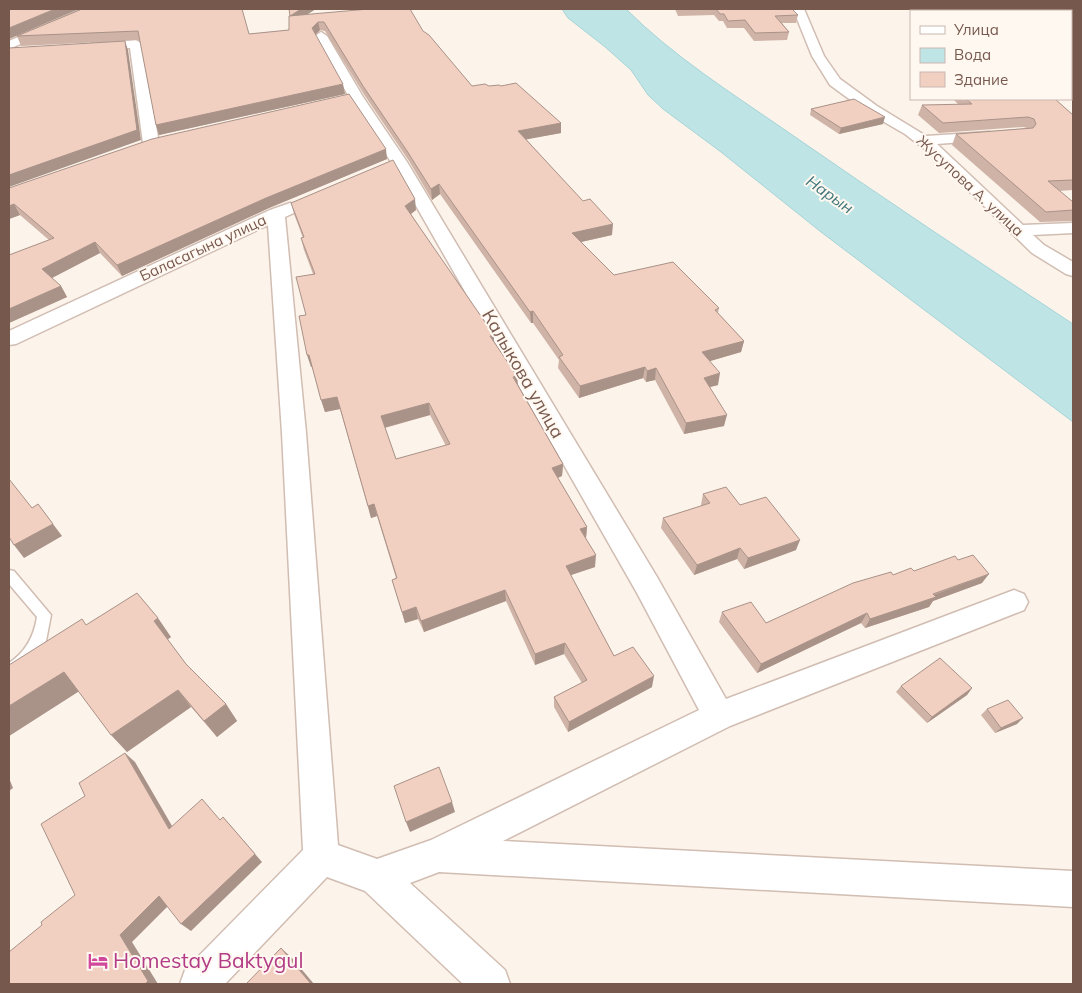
<svg xmlns="http://www.w3.org/2000/svg" width="1082" height="993" font-family="Mulish,sans-serif">
<rect width="100%" height="100%" fill="#fcf3ea"/>
<path fill="#bee4e6" stroke="#a5d4d7" d="M562,9h64c47,47 104,83 159,121 95,66 191,130 288,194v98l-252,-190 -100,-80 -58,-43 -15,-14 -17,-25 -27,-24 -36,-28z"/>
<g fill="none" stroke-linecap="round" stroke-linejoin="round">
<defs>
<path id="lane" d="M9,570l5,1 37,44 -5,26 -20,27 -17,10v-15c17,-11 25,-27 28,-46l-28,-33z"/>
<path id="street" d="M83,9h15l-2,2 -87,38v-8z
M793,9h11l20,47 16,23 37,27 49,30 63,-4 5,1 2,3 -2,3 -5,1 -52,4 86,81 50,-2v10l-40,2 11,10 29,17v14l-7,-2 -34,-21 -101,-99 -26,-20 -38,-22 -37,-27 -18,-29z
M321,32l6,4 36,61 44,65 250,415 69,122 288,-109 10,4 4,8 -4,8 -294,116 -227,115 570,30v36l-634,-35 -29,11 95,87 5,14h-47l-98,-93 -38,-14 -102,107h-45l5,-14 118,-120 -21,-417 -14,-208 -252,119 -7,1v-14l261,-121 20,-7 6,1 2,4 -2,4 -11,5 21,216 32,412 39,14 54,-19 268,-130 -62,-117 -246,-431 -42,-65 -34,-61z
M136,40l6,4 17,99 -3,3h-10l-3,-3 -13,-95 -37,3 -6,-4 6,-4z"/>
</defs>
<use href="#lane" stroke="#d1bdb2" stroke-width="3"/>
<use href="#street" stroke="#d1bdb2" stroke-width="3"/>
<use href="#lane" fill="#fff" fill-rule="evenodd"/>
<use href="#street" fill="#fff" fill-rule="evenodd"/>
</g>
<path fill="#cfb3a7" fill-rule="evenodd" d="M82,9l167,25 40,-4 18,-15 116,16 49,55h29l60,37v10l-35,6 86,96 -31,7 33,33 105,33 -1,5 26,28 -3,11 -31,9 8,24 -8,2 14,39 -40,8 -29,-54 -9,2 -3,-4 -64,20 -21,-30 1,-8 -26,-37h-2l-91,-129 -8,6 -23,-39 -44,-65 -40,-65 -5,-1 -5,5 30,59 -186,41 -3,-10 -16,-85 -119,6 -4,-10z
M675,9h117l6,6 -2,8h-14l7,9 -2,8 -33,1 -10,-13h-17l-4,-7h-4l-5,-6 -36,1z
M953,99h102l18,16v75l-14,1 14,11v19l-33,1 -88,-77 4,-11 71,-6 -4,-1 -84,6 -21,-18 4,-10h37z
M811,109l72,15 -44,10 -29,-19z
M387,159l-118,49 -147,68 -22,-23 -48,25 9,8 6,11 -58,26v-68l40,-15 -29,-25 -11,4v-31z
M291,203l125,7 -5,4 83,127 23,35 1,9 45,79 -1,12 -4,2 29,49 -1,11 9,29 -24,8 43,81 38,31 -84,45 -14,-25v-10l28,-14 -18,-29 -29,11 -29,-64 -82,31 -6,-13 -13,4 -13,-43 4,-2 -19,-62 -6,2 -31,-109 -15,3 -13,-45h-1l-5,-52 7,-41 -9,-24 -3,-12h2l-9,-24zM430,415l16,31 -50,13 -11,-31z
M703,494l93,56 -52,19 -7,-10 -43,16 -33,-47 2,-10 38,-12v-1z
M914,571l68,12 -49,18 -4,6 -64,21 -4,-5 -104,50 -38,-51 3,-10 44,11z
M87,625l84,12 -4,2 19,25 40,40 11,17 -20,16 -26,-30 -64,45 -48,-61 -70,45v-73l1,1z
M901,686l71,2 -5,7 -40,28 -31,-31z
M987,709l30,15 -22,9 -14,-18z"/>
<path fill="#a99288" d="M55,9h24l-70,30v-11z
M301,9h15l-24,15 -2,-8z
M318,22l2,8 -7,7 -1,-9z
M125,41l3,9 13,90 -132,47v-12z
M343,84l2,10 -186,41 -3,-10z
M885,117l-2,7 -44,10 2,-6z
M561,123v10l-43,8v-10z
M386,149l1,10 -118,49 -147,68 -5,-11 149,-67z
M439,184l1,10 -8,6 -1,-11z
M415,199l1,11 -9,7 -2,-11z
M14,204l6,11 -11,4v-13z
M613,224l-1,11 -40,9v-11z
M95,242l5,11 -52,27 -6,-11z
M61,286l6,11 -58,26v-14z
M533,311v12h-2l-1,-11z
M494,335v12l-4,-11z
M744,341l-3,11 -41,12 2,-12z
M307,355h2l4,12h-2z
M645,367l-2,11 -64,20 1,-12z
M656,368l-1,12 -9,2 1,-11z
M720,373l-2,12 -16,4 2,-11z
M517,376l1,12 -5,-11z
M337,397l3,12 -15,3 -4,-12z
M429,403l1,12 -47,13 -2,-12z
M727,415l-3,11 -40,8 2,-11z
M563,464l-1,12 -10,4v-12z
M38,504l24,32 -38,22 -10,-13z
M374,504l3,12 -6,2 -3,-12z
M587,527l-1,11 -6,-9z
M800,540l-4,10 -52,19 4,-11z
M740,548l-3,11 -43,16 3,-10z
M596,555l-1,12 -30,10 1,-11z
M989,574l-7,9 -49,18 -4,6 -64,21 5,-9z
M505,590l1,11 -82,31 -3,-11z
M416,607l2,12 -13,4 -3,-11z
M867,613l-6,10 -104,50 4,-9z
M158,618l13,19 -4,3 -13,-19z
M565,643l-1,11 -29,11v-11z
M64,672l17,18 -72,46v-30z
M654,676l-2,11 -84,45 1,-10z
M972,688l-5,7 -40,28 5,-6z
M178,690l13,17 -64,45 -16,-17z
M226,704l11,17 -20,16 -13,-16z
M1023,718l-6,6 -22,9 6,-5z
M125,753l10,9 44,76 -10,-9z
M9,778l4,10 -4,3z
M452,802l3,10 -45,20 -4,-10z
M223,817l39,45 -71,69 -10,-7z
M159,896l11,8 -38,38 26,42h-13l-25,-49z
M281,948l11,10 22,26h-3z"/>
<path fill="#f1d0c2" stroke="#a99288" fill-rule="evenodd" d="M9,9h46l-46,19z
M82,9h160l7,25 40,-4v-14l80,-7h41l13,22 6,4 43,51 13,-2 4,2 10,-1 2,1 15,-3 45,40 -43,8 65,70 7,-2 23,25 -41,9 42,42 59,-13 46,46 -4,2 29,31 -42,11 18,21 -16,5 23,37 -41,8 -30,-55 -9,3 -2,-4 -65,19 -21,-29 4,-2 -30,-44 -3,1 -91,-128 -8,5 -24,-38 -44,-65 -39,-64h-6l-6,6 31,56 -187,41 -18,-94 -121,5z
M289,9h12l-11,7z
M716,9h76l6,6 -23,1 14,16 -34,1 -10,-13 -17,1 -4,-7h-4z
M125,41l12,89 -128,45v-127z
M349,94l37,55 -120,49 -149,67 -22,-23 -53,27 19,17 -52,23v-54l45,-17 -40,-34 -5,2v-18l143,-49z
M854,99l31,18 -44,11 -30,-19z
M966,99h89l18,16v65l-25,1 25,21v8l-27,2 -90,-78 77,-6 3,-4 -2,-5 -6,-2 -85,6 -21,-18 50,-1z
M393,160l22,39 -10,7 89,129 -4,1 27,40 -4,1 50,87 -11,4 35,59 -7,2 16,26 -30,11 48,90 19,-9 21,29 -85,46 -15,-25 33,-17 -22,-37 -30,11 -30,-64 -84,31 -5,-14 -14,5 -10,-32 5,-2 -23,-74 -6,2 -31,-109 -16,3 -12,-45h-2l-8,-39 7,-1 -10,-38 19,-3 -14,-36 3,-1 -13,-34zM429,403l21,41 -54,15 -15,-43z
M9,479l23,29 6,-4 15,20 -39,21 -5,-8z
M726,487l14,18 26,-8 34,43 -52,18 -8,-10 -43,17 -34,-47 47,-15 -7,-9z
M973,555l16,19 -56,20 3,3 -66,22 -3,-6 -106,51 -39,-52 29,-10 15,21 87,-40 38,-11 2,3 18,-7 3,3 41,-15 3,4z
M137,593l21,25 -4,3 32,43 40,40 -22,17 -26,-31 -67,45 -47,-63 -55,34v-41l73,-46 4,6z
M940,658l32,30 -40,29 -31,-31z
M1008,700l15,18 -22,10 -14,-19z
M125,753l44,76 33,-30 18,21 3,-3 32,37 -74,70 -22,-28 -39,39 28,46 -3,3h-136v-32l33,-27 -1,-3 34,-27 -34,-71 44,-28 -6,-13z
M439,767l13,35 -46,20 -12,-36z
M281,948l30,36h-65z"/>
<defs>
<symbol id="hotel-bare" viewBox="-9 -9 18 18"><path d="M-6-4.5h1.5V1H6V5H4.5V3h-9V5H-6ZM-4 0a1.8 1.8 0 1 1 3.6 0ZM.5 0V-2.5h3Q6-2.5 6 0Z" fill="#d1479c" stroke="#fff8f1" stroke-width="2.5" paint-order="stroke"/></symbol>
</defs>
<g fill-rule="evenodd">
<use href="#hotel-bare" x="84" y="947" width="28" height="28"/>
</g>
<g text-anchor="middle" stroke-width="4" stroke-linejoin="round" paint-order="stroke">
<g font-size="15" fill="#77584d" stroke="#fff8f1">
<text transform="translate(970 186) rotate(43)" y="5">Жусупова А. улица</text>
<text transform="translate(203 248) rotate(-25)" y="5">Баласагына улица</text>
</g>
<g font-size="16" font-style="italic" fill="#41777c" stroke="#fff8f1">
<text transform="translate(830 194) rotate(35)" y="6">Нарын</text>
</g>
<g font-size="18" fill="#77584d" stroke="#fff8f1">
<text transform="translate(523 374) rotate(60)" y="6">Калыкова улица</text>
</g>
<g font-size="21" fill="#b23c85" stroke="#fff8f1" text-anchor="start">
<text x="113" y="968">Homestay Baktygul</text>
</g>
</g>
<rect width="1082" height="993" fill="none" stroke="#77584d" stroke-width="20"/>
<rect x="910" y="10" width="162" height="90" fill="#fff8f1" stroke="#c9b8af"/>
<rect x="920" y="26" width="25" height="8" fill="#ffffff" stroke="#c9b8af"/>
<text x="954" y="35" font-size="15" fill="#77584d">Улица</text>
<rect x="920" y="48" width="25" height="15" fill="#bee4e6" stroke="#c9b8af"/>
<text x="954" y="60" font-size="15" fill="#77584d">Вода</text>
<rect x="920" y="72" width="25" height="15" fill="#f1d0c2" stroke="#c9b8af"/>
<text x="954" y="85" font-size="15" fill="#77584d">Здание</text>
</svg>
